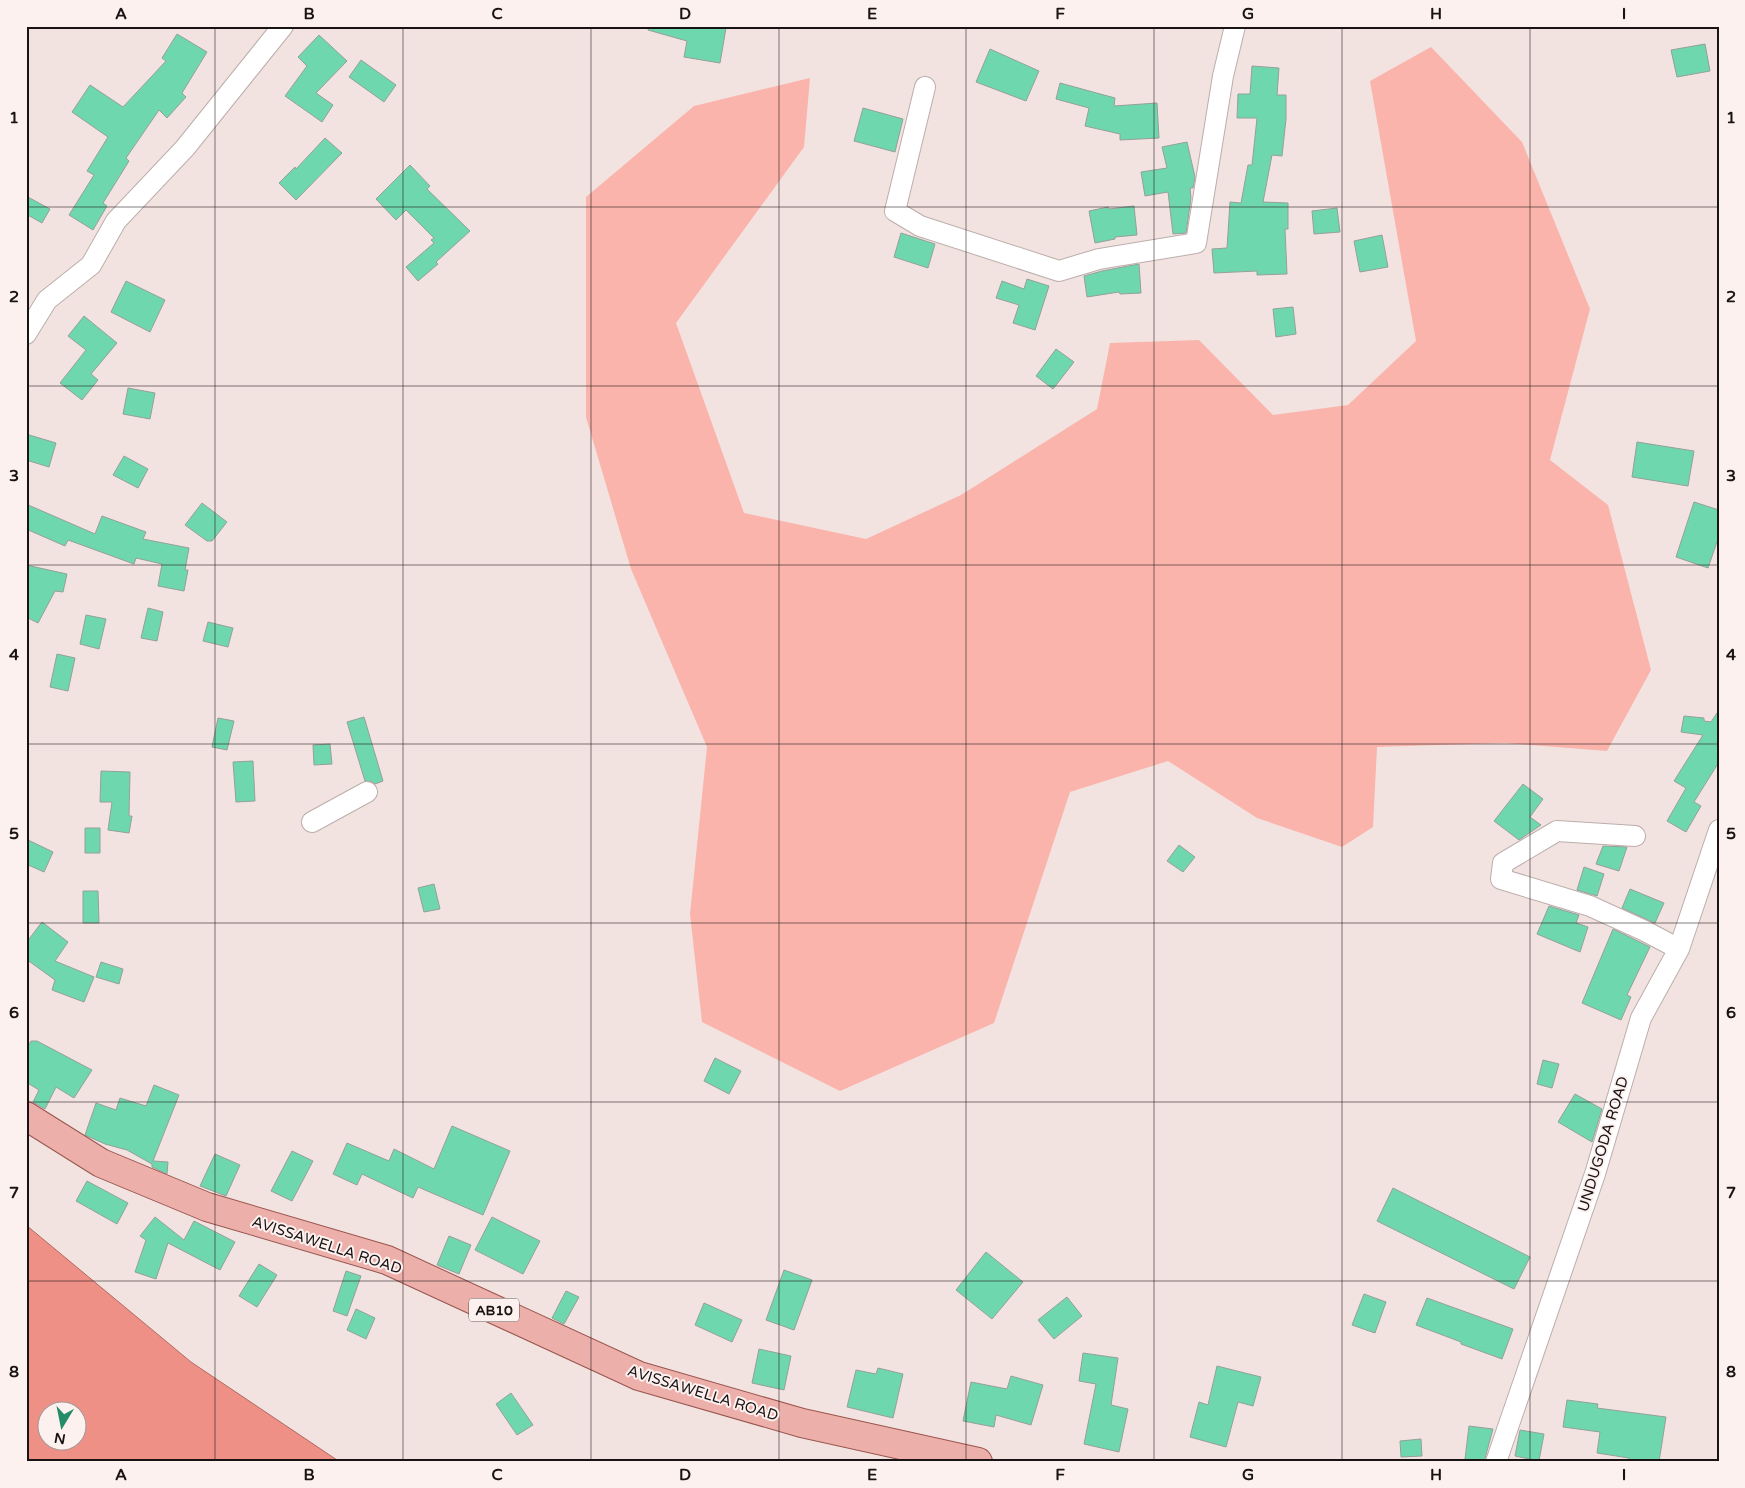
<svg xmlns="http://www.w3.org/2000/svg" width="1745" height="1488" font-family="'Varela Round',sans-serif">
<rect width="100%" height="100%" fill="#f2e3e1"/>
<path fill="#fab4ac" d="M1431,47l91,95 68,167 -40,151 58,45 43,165 -44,81 -102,-8 -128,4 -4,80 -31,20 -85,-29 -89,-57 -98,31 -76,231 -154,68 -138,-69 -12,-108 17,-167 -76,-178 -45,-152v-220l108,-91 116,-28 -6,69 -128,176 68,190 122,26 95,-44 136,-86 13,-66 89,-3 74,75 75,-10 68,-64 -46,-260z"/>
<path fill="#ee9086" stroke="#ae6b64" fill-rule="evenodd" d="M26,1225l165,137 149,100h-314zM48,1410h30v30h-30z"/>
<path fill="#6fd7ad" stroke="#94a09a" d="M649,26h66l11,2 -6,35 -36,-6 3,-16 -39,-11z
M177,34l30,18 -25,41 4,4 -19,21 -8,-8 -33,48 3,3 -26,42 4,3 -14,24 -24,-15 25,-40 -7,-4 21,-34 -36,-25 18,-27 33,22 43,-46 -4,-3z
M319,35l28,26 -31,32 17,12 -11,17 -37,-26 22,-30 -9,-9z
M1705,44l5,27 -33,6 -6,-27z
M990,49l49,22 -13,30 -50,-19z
M361,60l35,25 -12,17 -35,-25z
M1252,66l27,2 -2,27h9v24l-4,37 -10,-1 -9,47 25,1v26h-3l2,45 -30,1v-4l-43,2 -2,-24 15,-1 3,-46 11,1 7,-38h4l5,-47h-20l1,-24h12z
M1060,83l55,15 -1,8 43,-3 2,35 -39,2v-6l-35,-8 4,-18 -33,-9z
M863,108l40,11 -8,33 -41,-11z
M325,138l17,15 -46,47 -17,-17 16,-16 1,2z
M1187,142l8,35 -2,11h-3l1,10 -5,35 -13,1 -5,-42 -23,4 -4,-24 26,-4 -5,-21z
M410,165l20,21 -3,3 43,42 -34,31 2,2 -20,17 -12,-14 28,-24 -3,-3 3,-2 -28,-28 -10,10 -20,-21z
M26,196l24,13 -8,14 -16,-9z
M1134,206l3,29 -22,2v2l-20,4 -6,-32 19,-4 1,2z
M1337,208l3,24 -26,2 -2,-23z
M901,233l34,11 -7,24 -34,-11z
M1382,235l6,32 -28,5 -6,-31z
M1139,264l2,29 -21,1 -1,-2 -32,5 -3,-21 18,-5z
M1027,279l22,7 -14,44 -22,-7 6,-18 -23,-7 6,-17 22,8z
M126,281l39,19 -15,32 -39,-20z
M1293,307l3,27 -20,3 -3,-28z
M84,316l33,27 -26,31 7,6 -16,20 -22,-17 26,-33 -18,-14z
M1056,349l18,13 -21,27 -17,-13z
M128,388l27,5 -5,26 -27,-5z
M26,434l30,9 -7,24 -23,-7z
M1637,442l57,9 -6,35 -56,-9z
M124,456l24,13 -10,19 -25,-13z
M1694,502l25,8v26l-11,32 -32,-11z
M202,503l25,19 -15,19h-5l-22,-16z
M26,504l69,30 7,-18 44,16 -3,7 46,9 -4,22h3l-4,21 -26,-5 4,-22 -26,-6 -2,6 -66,-24 -3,6 -39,-17z
M26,565l41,9 -4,18 -8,-1 -17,32 -12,-6z
M148,608l15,4 -6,29 -16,-3z
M86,615l20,4 -7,30 -19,-5z
M208,622l25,6 -5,19 -25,-6z
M57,654l18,4 -7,33 -18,-4z
M1719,710v52l-25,40 7,4 -15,26 -19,-11 19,-33 -12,-7 29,-46 -22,-3 3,-16 20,2v3l7,1z
M364,717l19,64 -8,3 -2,-2 -8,-1 -18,-59z
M218,718l16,3 -7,29 -15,-3z
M330,744l2,20 -18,1 -1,-20z
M253,761l2,40 -19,1 -3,-40z
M101,771l29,1 -1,44h3l-3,17 -21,-3 4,-28h-12z
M1523,784l20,15 -13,18 11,8 -22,15 -25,-19z
M85,828h15v25h-15z
M26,839l27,13 -9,20 -18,-8z
M1179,845l16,12 -12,15 -16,-11z
M1603,846l24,1 -8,24 -23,-7z
M1584,867l20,7 -7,22 -20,-6z
M434,884l6,25 -16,3 -6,-24z
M1630,889l34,14 -9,20 -33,-15z
M83,891h15l1,32h-16z
M1549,906l30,9 -3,8 12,4 -8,25 -43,-18z
M42,922l26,20 -13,19 39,16 -10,25 -32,-12 3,-10 -29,-21v-16z
M1613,929l37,18 -23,48 4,2 -10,23 -39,-17z
M101,962l22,7 -4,15 -23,-7z
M31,1041h6l55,29 -18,28 -18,-11 -11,22 -12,-7 6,-12 -13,-8v-32z
M715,1058l26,13 -12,23 -25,-13z
M1543,1060l16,4 -7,24 -15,-4z
M154,1085l25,10 -26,66 15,1 -1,12 -15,-7v-3l-25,-14 -22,-6 -20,-9 11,-32 20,7 4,-12 26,8z
M1575,1094l27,15 -10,33 -34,-20z
M452,1126l58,25 -27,64 -65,-28 -5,11 -51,-24 -5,11 -24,-11 14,-31 42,18 5,-12 40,20z
M292,1151l21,10 -21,40 -21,-10z
M215,1154l25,11 -14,31 -26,-10z
M87,1181l41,22 -11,21 -41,-23z
M1393,1188l137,69 -16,32 -137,-68z
M155,1217l29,23 10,-19 41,21 -15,28 -52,-27 -12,36 -21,-7 11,-32 -6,-4z
M492,1217l48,24 -17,33 -48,-24z
M449,1236l22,9 -12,29 -22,-9z
M986,1252l37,30 -31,37 -36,-29z
M259,1264l18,11 -20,32 -18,-11z
M784,1270l28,10 -18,50 -28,-10z
M346,1271l15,5 -14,40 -14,-5z
M566,1291l13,6 -15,27 -12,-6z
M1364,1294l22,8 -11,31 -23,-8z
M1067,1297l15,19 -28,23 -16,-19z
M1427,1298l86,31 -11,30 -41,-15v-2l-45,-17z
M704,1303l38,17 -10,22 -37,-17z
M356,1309l19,9 -9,21 -19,-9z
M759,1349l32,7 -7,34 -32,-7z
M1083,1353l35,5 -7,47 17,4 -9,43 -35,-8 12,-60 -17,-3z
M1217,1366l44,11 -8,29 -15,-4 -12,45 -36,-10 9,-35 9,3z
M878,1368l25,6 -10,44 -46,-11 9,-37 20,4z
M1011,1376l32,9 -12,40 -35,-10 -2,12 -31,-6 8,-39 36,7z
M511,1393l22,32 -16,10 -21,-31z
M1567,1400l31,4 -1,4 69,9 -7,45h-17l-14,-2 1,-2 -32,-5 3,-21 -37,-5z
M1469,1426l24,3 -9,33 -19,-3z
M1520,1430l24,4 -5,27 -24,-5z
M1421,1439l1,17 -21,1 -1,-16z"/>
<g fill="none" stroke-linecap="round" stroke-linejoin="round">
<defs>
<path id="street" d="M925,87l-30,124 25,15 139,45 40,-12 97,-16 27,-167 12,-50
M26,334l21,-34 44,-35 25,-44 69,-73 98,-122
M312,822l55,-30
M1635,836l-78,-5 -54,32 -2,16 89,27 55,25 34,18
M1496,1462l99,-288 46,-156 38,-69 40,-119"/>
<path id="primary" d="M26,1116l75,47 106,44 180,53 252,116 163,47 176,39"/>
</defs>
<use href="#street" stroke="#bcaeac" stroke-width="22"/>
<use href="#primary" stroke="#9a564f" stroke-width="30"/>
<use href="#street" stroke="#fff" stroke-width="20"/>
<use href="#primary" stroke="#ecafa9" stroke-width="28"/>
</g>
<path fill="none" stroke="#191413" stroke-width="1" stroke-opacity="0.55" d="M215,26v1436M403,26v1436M591,26v1436M779,26v1436M966,26v1436M1154,26v1436M1342,26v1436M1530,26v1436M26,207h1693M26,386h1693M26,565h1693M26,744h1693M26,923h1693M26,1102h1693M26,1281h1693"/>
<g text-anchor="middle" stroke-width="4" stroke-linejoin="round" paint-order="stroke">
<rect fill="#fdf1f0" stroke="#5d5655" stroke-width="1" x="469" y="1298.5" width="50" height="23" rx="4"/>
<g font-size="14" font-weight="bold" fill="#191413">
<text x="494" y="1315">AB10</text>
</g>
<g font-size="15" fill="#191413" stroke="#fdf1f0">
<text transform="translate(1603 1144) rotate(-73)" y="5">UNDUGODA ROAD</text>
<text transform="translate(327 1245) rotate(18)" y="5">AVISSAWELLA ROAD</text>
<text transform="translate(703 1393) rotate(17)" y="5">AVISSAWELLA ROAD</text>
</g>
</g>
<rect width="1745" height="1488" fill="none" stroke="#fdf1f0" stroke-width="55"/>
<g transform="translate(62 1426) rotate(190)"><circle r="24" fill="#fdf1f0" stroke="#a29998"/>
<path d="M0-4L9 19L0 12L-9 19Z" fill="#258c69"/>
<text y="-8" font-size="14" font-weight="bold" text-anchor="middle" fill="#191413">N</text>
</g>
<rect x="28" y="28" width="1690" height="1432" fill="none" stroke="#191413" stroke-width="2"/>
<g font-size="16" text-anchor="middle" font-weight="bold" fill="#191413">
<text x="121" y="19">A</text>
<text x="309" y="19">B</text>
<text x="497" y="19">C</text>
<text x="685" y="19">D</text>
<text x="872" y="19">E</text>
<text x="1060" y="19">F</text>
<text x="1248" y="19">G</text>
<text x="1436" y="19">H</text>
<text x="1624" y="19">I</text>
<text x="14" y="123">1</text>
<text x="1731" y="123">1</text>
<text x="14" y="302">2</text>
<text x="1731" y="302">2</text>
<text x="14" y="481">3</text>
<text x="1731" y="481">3</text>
<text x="14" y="660">4</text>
<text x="1731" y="660">4</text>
<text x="14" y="839">5</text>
<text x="1731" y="839">5</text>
<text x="14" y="1018">6</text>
<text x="1731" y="1018">6</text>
<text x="14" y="1198">7</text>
<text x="1731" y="1198">7</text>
<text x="14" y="1377">8</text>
<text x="1731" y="1377">8</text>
<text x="121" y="1480">A</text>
<text x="309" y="1480">B</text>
<text x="497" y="1480">C</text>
<text x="685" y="1480">D</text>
<text x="872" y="1480">E</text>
<text x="1060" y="1480">F</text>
<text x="1248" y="1480">G</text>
<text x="1436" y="1480">H</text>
<text x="1624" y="1480">I</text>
</g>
</svg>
